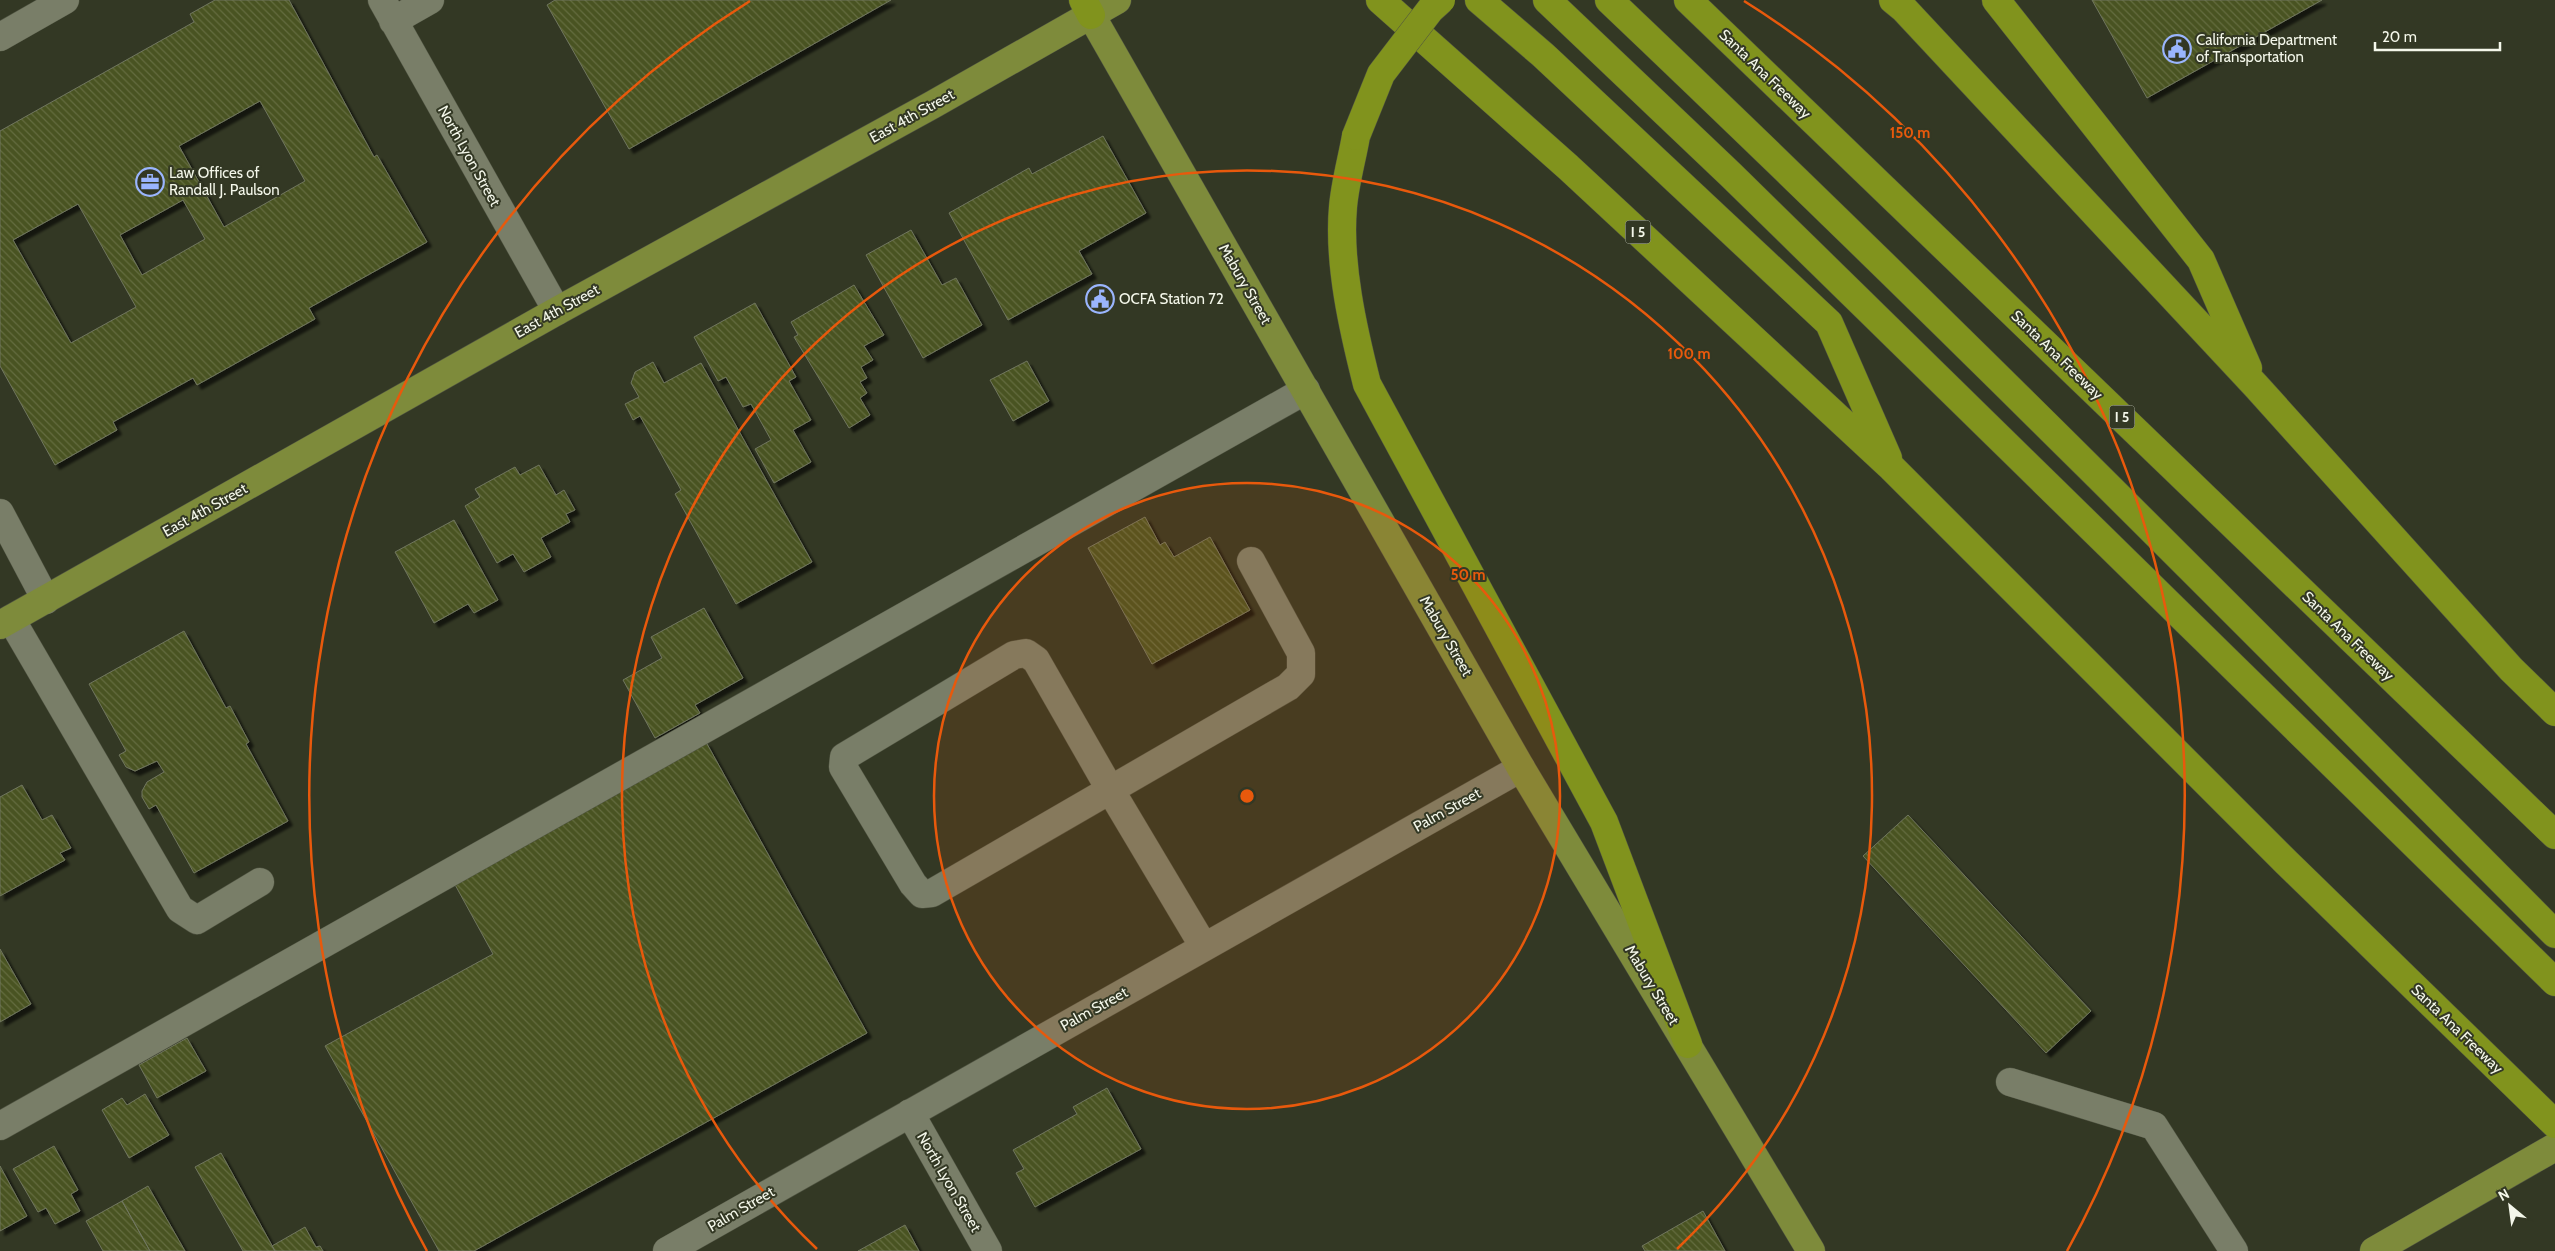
<svg xmlns="http://www.w3.org/2000/svg" width="2555" height="1251" font-family="Cabin,sans-serif">
<defs>
<pattern id="building-back-hatch" width="6" height="6" patternUnits="userSpaceOnUse" patternTransform="scale(1.25)"><rect width="6" height="6" fill="#495320"/><path d="M-1 5l2 2M0 0l6 6M5-1l2 2" fill="none" stroke="#646c41"/></pattern>
<filter id="shadow"><feDropShadow dx="4.5" dy="4.5" stdDeviation="1" flood-color="#0009"/></filter>
</defs>
<rect width="100%" height="100%" fill="#333824"/>
<path fill="url(#building-back-hatch)" stroke="#70765f" fill-rule="evenodd" filter="url(#shadow)" d="M215,0h74l85,157 3,-2 50,87 -118,66 6,11 -118,66 -4,-7 -80,44 4,8 -62,35 -55,-99v-235l194,-109 -4,-8zM260,101l45,80 -81,46 -45,-81zM183,200l22,39 -63,36 -22,-40zM78,204l58,103 -65,36 -58,-103z
M555,0h336l-262,149 -82,-144z
M2092,0h230l-175,98z
M1103,136l43,77 -67,38 13,23 -84,46 -59,-107 80,-45 3,6z
M911,230l31,55 14,-7 26,47 -59,33 -57,-103z
M854,285l30,50 -20,11 9,14 -12,7 6,11 -7,4 7,11 -7,5 10,17 -21,13 -55,-91 4,-2 -7,-13z
M755,303l41,74 -7,4 22,39 -18,10 18,32 -37,21 -19,-34 16,-9 -20,-36 -8,3 -17,-30 -8,4 -24,-44z
M1027,361l22,40 -36,20 -23,-41z
M653,362l11,21 37,-20 111,199 -76,42 -61,-110 6,-4 -41,-74 -7,4 -8,-16 14,-7 -8,-14 4,-11z
M539,465l17,30 8,-5 11,20 -9,4 4,8 -29,16 10,19 -27,15 -11,-18 -16,9 -32,-57 15,-9 -5,-8 40,-22 5,8z
M1145,517l15,28 5,-3 9,15 36,-20 40,73 -98,54 -64,-116z
M454,520l44,80 -24,13 -6,-9 -34,19 -39,-71z
M704,608l39,70 -48,27 5,8 -45,25 -32,-58 39,-22 -11,-21z
M184,631l42,77 4,-2 19,36 -3,2 42,77 -94,52 -38,-68 -7,4 -7,-12v-6l5,-9 17,-10 -7,-11 -22,10 -9,-4 -7,-12 7,-4 -37,-67z
M706,742l161,291 -393,218h-35l-114,-205 168,-92 -40,-73z
M22,785l20,35 10,-5 19,33 -11,5 5,7 -65,36v-99z
M1908,815l183,196 -45,42 -183,-197z
M0,949l31,55 -31,18z
M187,1038l19,33 -49,27 -18,-33z
M1107,1088l34,61 -106,58 -19,-34 8,-4 -11,-19 64,-36 -4,-7z
M145,1094l24,41 -40,23 -27,-48 20,-12 5,7z
M54,1146l24,44 -7,4 9,17 -25,13 -9,-16 -8,4 -25,-43z
M221,1153l54,98h-32l-48,-84z
M0,1166l27,50 -27,15z
M148,1186l37,65h-35l-28,-50z
M122,1201l28,50h-47l-17,-30z
M1703,1211l22,40h-80l-3,-5z
M905,1225l14,26h-61z
M305,1227l11,20 4,-1 3,5h-48l-3,-5z"/>
<g fill="none" stroke-linecap="round" stroke-linejoin="round">
<defs>
<path id="minor" d="M382,0l175,311
M393,21l37,-21
M0,37l65,-37
M0,513l46,87
M11,619l169,290 17,11 63,-38
M1204,947l-93,-156 -75,-131 -10,-7 -12,2 -170,102 -1,10 70,117 9,10 10,-1 356,-206 13,-13v-21l-50,-92
M2010,1082l144,44 80,125
M910,1113l78,138
M0,1126l1306,-736
M667,1251l854,-483"/>
<path id="major" d="M1091,15l430,753 290,483
M0,625l557,-314 375,-206 185,-105
M2374,1251l181,-104"/>
<path id="highway" d="M1083,0l8,15
M1380,0l188,167 324,301 395,395 268,261
M1479,0l64,55 286,268 59,135
M1547,0l184,175 824,807
M1609,0c321,305 634,620 946,934
M1688,0l867,835
M1893,0l11,9 352,377 255,283 44,43
M1996,0l205,260 47,108
M1356,136c-4,23 -11,47 -13,71 -5,56 10,122 24,177l237,438 84,222"/>
</defs>
<use href="#minor" stroke="#4f5341" stroke-width="29"/>
<use href="#major" stroke="#4f5341" stroke-width="29"/>
<use href="#highway" stroke="#4f5341" stroke-width="29"/>
<use href="#minor" stroke="#797e68" stroke-width="28"/>
<use href="#major" stroke="#7e8b3b" stroke-width="28"/>
<use href="#highway" stroke="#81931d" stroke-width="28"/>
<defs>
<path id="highway-bridge" d="M1356,136l25,-62 49,-64 11,-10"/>
</defs>
<use href="#highway-bridge" stroke="#4f5341" stroke-width="29" stroke-linecap="butt"/>
<use href="#highway-bridge" stroke="#81931d" stroke-width="28"/>
</g>
<circle cx="1247" cy="796" r="313" fill="#e8590c" fill-opacity=".12"/>
<g fill="none" stroke="#e8590c" stroke-width="2.5">
<circle cx="1247" cy="796" r="313"/>
<path d="M817 1249A625 625 0 1 1 1677 1249"/>
<path d="M427 1251A938 938 0 0 1 750 1M1744 1A938 938 0 0 1 2067 1251"/>
</g>
<defs>
<symbol id="civic-ring" viewBox="-11 -11 22 22"><circle r="9.5" fill="#333824" stroke="#9ab5fd" stroke-width="1.5"/><path d="M-.6-6.5H3V-4.5H.6V-3L4-1V1h2V6H-6V1h2V-1L-.6-3ZM-1.2 2.5V6h2.4V2.5Z" fill="#9ab5fd"/></symbol>
<symbol id="office-ring" viewBox="-11 -11 22 22"><circle r="9.5" fill="#333824" stroke="#9ab5fd" stroke-width="1.5"/><path d="M-6-3h4V-5.5h4V-3h4V5H-6ZM-1-4.5V-3h2v-1.5ZM-6 0V1H6V0Z" fill="#9ab5fd"/></symbol>
</defs>
<g fill-rule="evenodd">
<use href="#civic-ring" x="2161" y="33" width="32" height="32"/>
<use href="#office-ring" x="134" y="166" width="32" height="32"/>
<use href="#civic-ring" x="1084" y="283" width="32" height="32"/>
</g>
<g text-anchor="middle" stroke-width="4" stroke-linejoin="round" paint-order="stroke">
<g fill="#333824" stroke="#babeaf" stroke-width="1">
<rect x="1625.5" y="220.5" width="25" height="23" rx="4"/>
<rect x="2109.5" y="405.5" width="25" height="23" rx="4"/>
</g>
<g font-size="14" font-weight="bold" fill="#f4f7ea">
<text x="1638" y="237">I 5</text>
<text x="2122" y="422">I 5</text>
</g>
<g font-size="15" fill="#f4f7ea" stroke="#333824" text-anchor="start">
<text x="2196" y="45">California Department<tspan x="2196" dy="17">of Transportation</tspan></text>
<text x="169" y="178">Law Offices of<tspan x="169" dy="17">Randall J. Paulson</tspan></text>
<text x="1119" y="304">OCFA Station 72</text>
</g>
<g font-size="15" fill="#f4f7ea" stroke="#333824">
<text transform="translate(1765 74) rotate(44)" y="5">Santa Ana Freeway</text>
<text transform="translate(912 116) rotate(-29)" y="5">East 4th Street</text>
<text transform="translate(469 156) rotate(61)" y="5">North Lyon Street</text>
<text transform="translate(1245 284) rotate(60)" y="5">Mabury Street</text>
<text transform="translate(557 311) rotate(-29)" y="5">East 4th Street</text>
<text transform="translate(2057 355) rotate(44)" y="5">Santa Ana Freeway</text>
<text transform="translate(205 510) rotate(-29)" y="5">East 4th Street</text>
<text transform="translate(1446 636) rotate(60)" y="5">Mabury Street</text>
<text transform="translate(2348 636) rotate(44)" y="5">Santa Ana Freeway</text>
<text transform="translate(1447 810) rotate(-29)" y="5">Palm Street</text>
<text transform="translate(1652 985) rotate(59)" y="5">Mabury Street</text>
<text transform="translate(1094 1009) rotate(-29)" y="5">Palm Street</text>
<text transform="translate(2457 1029) rotate(44)" y="5">Santa Ana Freeway</text>
<text transform="translate(949 1182) rotate(60)" y="5">North Lyon Street</text>
<text transform="translate(741 1209) rotate(-30)" y="5">Palm Street</text>
</g>
</g>
<circle cx="1247" cy="796" r="8" fill="#e8590c" stroke="#333824" stroke-width="2.5"/>
<g font-size="15" text-anchor="middle" font-weight="bold" fill="#e8590c" stroke="#333824" stroke-width="4" stroke-linejoin="round" paint-order="stroke">
<text x="1910" y="138">150 m</text>
<text x="1689" y="359">100 m</text>
<text x="1468" y="580">50 m</text>
</g>
<g transform="translate(2510 1206) rotate(331)" stroke="#333824" stroke-width="4" paint-order="stroke">
<path d="M0-4L9 19L0 12L-9 19Z" fill="#f4f7ea"/>
<text y="-8" font-size="14" font-weight="bold" text-anchor="middle" fill="#f4f7ea">N</text>
</g>
<path d="M2375 42v8h125v-8" fill="none" stroke="#f4f7ea" stroke-width="2.5"/>
<text x="2382" y="42" font-size="15" fill="#f4f7ea" stroke="#333824" stroke-width="4" paint-order="stroke">20 m</text>
</svg>
